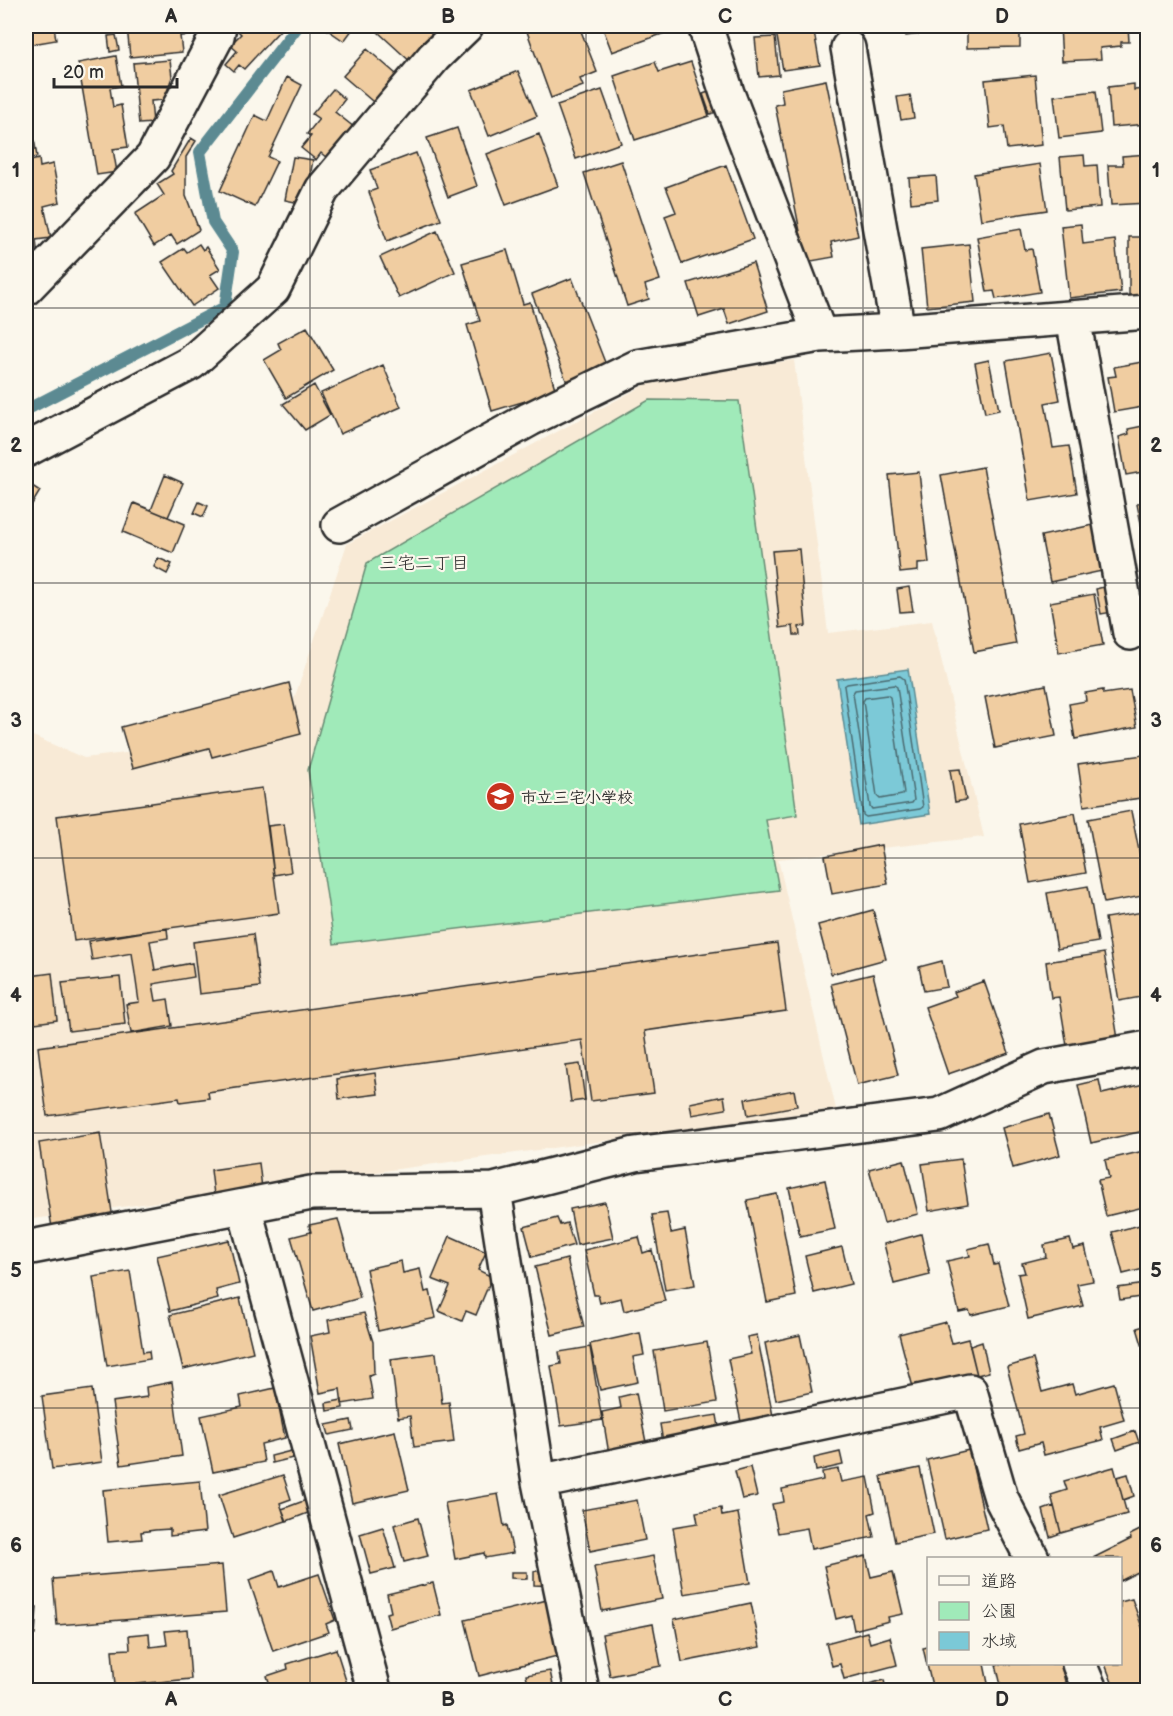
<svg xmlns="http://www.w3.org/2000/svg" width="1173" height="1716" font-family="'Balsamiq Sans','Klee One',sans-serif">
<rect width="100%" height="100%" fill="#fbf7ec"/>
<filter id="ink" filterUnits="userSpaceOnUse"><feTurbulence type="fractalNoise" baseFrequency=".0167" numOctaves="2"/><feDisplacementMap in="SourceGraphic" scale="12" xChannelSelector="R" yChannelSelector="G"/><feConvolveMatrix kernelMatrix="1 2 1 2 8 2 1 2 1" color-interpolation-filters="sRGB"/></filter>
<g filter="url(#ink)">
<path fill="#f8ead6" d="M794,360l34,273 104,-12 52,216 -206,22 58,250 -810,111v-487l58,25 198,-24 65,-190 307,-164z"/>
<path fill="#a0eab9" stroke="#668a72" stroke-width="1.5" d="M649,400l90,1 58,414 -31,5 13,70 -445,54 -26,-174 59,-207z"/>
<path fill="#7bc9d7" stroke="#5b8a92" stroke-width="1.5" d="M908,669l22,145 -71,11 -22,-146z"/>
<g fill="none" stroke-linecap="round" stroke-linejoin="round">
<path stroke="#4b6a70" stroke-width="1.5" d="M900,676l4,3 19,128 -3,2 -54,8 -3,-2 -19,-129 3,-2z
M894,685l3,2 17,113 -2,3 -40,6 -2,-3 -17,-113 2,-3z
M887,695l3,2 14,96 -2,2 -22,4 -3,-3 -14,-95 2,-3z"/>
<path stroke="#5b8a92" stroke-width="12" d="M26,410l199,-103 8,-55 -20,-30 -13,-70 98,-126"/>
</g>
<path fill="#f0cda1" stroke="#2b2b2b" stroke-width="1.5" d="M26,26h28l2,14 -30,5z
M127,26h68l1,9 -16,1 2,16 -52,5z
M237,26h40l4,3 -37,40 -5,-4 -5,6 -8,-7 11,-13 -7,-6 11,-11 -6,-6z
M326,26h29l-11,15 -19,-13z
M383,26h49l10,8 -28,31 -36,-33z
M525,26h54l18,46 -17,7 3,7 -32,12z
M602,26h69l2,4 -61,22z
M775,26h38l7,39 -37,5z
M905,26h57v3l-56,7z
M967,26h53v21l-53,1z
M1060,26h68l1,16h-8v4l-21,2 1,11 -39,2z
M116,35l3,15 -9,2 -2,-16z
M775,37l4,38 -20,2 -4,-39z
M367,49l36,31 -24,27 -36,-31z
M116,56l5,30 -11,2 3,19 8,-2 7,42 -15,2 4,23 -20,3 -19,-112z
M170,60l2,17 -8,23 -13,1 2,22 -14,1 -6,-61z
M655,62l4,10 32,-10 18,54 -74,24 -21,-64z
M518,71l19,45 -48,20 -18,-46z
M1035,75l7,70 -35,4 -3,-23 -14,2 -5,-48z
M287,77l15,8 -34,72 9,4 -22,46 -35,-16 35,-76 12,6z
M826,80l32,156 -27,6 3,15 -28,5 -31,-157 8,-2 -2,-14z
M1134,84v6l14,-1v35l-37,3 -3,-40z
M26,88l11,69 -11,2z
M333,89l12,10 -10,13 24,19 -26,32 -12,-10 -5,7 -15,-12 10,-12 -4,-2 12,-15 -7,-5z
M602,90l19,53 -45,16 -19,-54z
M714,90l6,21 -10,3 -7,-20z
M1096,91l5,42 -42,5 -5,-42z
M910,95l4,23 -13,2 -4,-23z
M457,128l20,58 -29,11 -21,-59z
M539,134l19,52 -52,19 -19,-51z
M191,138l5,3 -10,16v39l13,34 -22,14 -6,-9 -17,11 -19,-32 29,-19 -7,-11 16,-10 -2,-3z
M416,153l25,67 -54,21 -18,-49 8,-3 -7,-19z
M1148,154v49l-37,2 -3,-40h15l-1,-9z
M1084,155l1,11 12,-1 3,42 -35,3 -5,-53z
M293,157l20,3 -8,44 -20,-4z
M39,159l1,8 13,-3 7,38 -16,4 7,32 -15,2 1,9 -11,2v-89z
M621,161l39,119 -15,5 4,14 -22,7 -43,-133z
M1040,164l7,46 -66,10 -7,-46z
M726,165l27,74 -71,25 -17,-48 11,-4 -10,-25z
M936,176l2,24 -27,3 -2,-25z
M1081,224l2,20 32,-4 6,52 -52,6 -8,-72z
M1021,229l4,21 7,-1 8,43 -44,7 -2,-8 -7,1 -10,-55z
M437,231l18,41 -56,26 -19,-41z
M1129,237h19v60h-19z
M199,244l4,6 3,-3 14,22 -10,6 9,13 -27,18 -30,-44 22,-14 3,4z
M969,244l6,58 -48,5 -6,-58z
M507,250l16,54 7,-2 26,90 -64,19 -25,-86 13,-4 -18,-58z
M753,263l15,48 -39,13 -5,-15 -25,8 -11,-34z
M572,278l36,92 -40,15 -36,-91z
M307,327l26,43 -47,28 -22,-38 17,-10 -3,-7z
M1051,353l9,47 -15,3 8,45 16,-2 8,47 -47,8 -24,-140z
M989,360l10,50 -14,3 -10,-50z
M1148,361v45l-34,6 -6,-35 8,-1 -2,-9z
M383,365l18,42 -61,27 -19,-41z
M314,385l16,30 -25,15 -22,-26z
M1148,425v46l-22,4 -7,-38 10,-3 -1,-5z
M983,467l33,177 -42,8 -33,-177z
M919,472l10,91 -11,1v7l-18,2 -11,-98z
M165,475l18,8 -15,34 -17,-7z
M26,482l14,9 -14,23z
M199,502l9,4 -5,11 -9,-4z
M1148,502v44l-2,1 -9,-43z
M134,503l51,21 -12,29 -50,-21z
M1093,525l9,46 -52,11 -9,-46z
M799,549l7,77 -7,1 1,8h-6l-1,-9 -13,2 -8,-77z
M158,558l14,6 -5,10 -13,-7z
M1107,586l6,26 -12,2 -5,-25z
M909,587l4,24 -13,1 -3,-23z
M1094,594l9,51 -44,8 -9,-51z
M289,683l12,51 -89,23 -3,-9 -76,20 -12,-41z
M1046,685l10,51 -61,12 -10,-51z
M1103,690v4l27,-4 7,37 -62,12 -6,-35 17,-3 -1,-8z
M1143,755l5,42 -64,9 -6,-42z
M960,769l6,31 -11,2 -5,-32z
M262,788l17,125 -205,28 -17,-125z
M1131,811l17,84 -44,8 -16,-84z
M1075,813l11,60 -56,10 -11,-59z
M284,824l7,48 -17,3 -6,-49z
M881,845l7,39 -56,10 -7,-38z
M1088,886l10,56 -41,7 -10,-56z
M873,910l13,49 -55,15 -13,-49z
M1143,912l5,23v32l-6,1 5,28 -28,5 -14,-83z
M167,928l1,10 -18,3 5,29 37,-7 2,14 -41,7 3,17 12,-2 4,27 -41,7 -5,-29 13,-2 -7,-49 -40,7 -3,-19z
M253,934l7,53 -61,7 -6,-52z
M777,943l9,68 -141,20 9,62 -63,8 -9,-61 -374,52 1,6 -29,4 -1,-4 -132,18 -9,-69z
M1104,953l14,86 -51,7 -8,-49 -8,1 -5,-36z
M942,961l5,26 -23,4 -5,-24z
M52,973l5,47 -22,3 -5,-47z
M873,974l25,101 -41,10 -26,-101z
M120,977l5,47 -56,7 -7,-48z
M984,981l25,72 -61,21 -23,-67 31,-11 -2,-4z
M580,1064l5,36 -14,2 -5,-36z
M375,1073l3,21 -39,5 -2,-20z
M1099,1080l3,14 46,-11v47l-57,13 -13,-58z
M794,1090l3,16 -49,9 -3,-16z
M724,1096l2,13 -34,6 -2,-12z
M1049,1114l11,41 -47,13 -11,-40z
M100,1133l13,86 -61,9 -13,-85z
M1148,1150v56l-42,10 -8,-36 11,-2 -4,-18z
M961,1159l7,45 -39,7 -7,-47z
M904,1160l14,54 -34,9 -15,-54z
M259,1163l3,25 -48,7 -3,-25z
M825,1180l10,49 -35,7 -11,-48z
M777,1194l19,102 -29,6 -20,-102z
M605,1202l8,36 -36,7 -7,-36z
M667,1213l4,20 14,-3 10,55 -30,5 -13,-75z
M557,1218l3,7 7,-2 7,22 -42,12 -8,-30z
M338,1219l22,79 -47,13 -22,-74 20,-5 -2,-7z
M1148,1223v45l-25,6 -11,-42z
M921,1234l9,41 -36,9 -10,-40z
M450,1236l36,16 -8,18 14,7 -16,38 -10,-4 -4,10 -23,-10 11,-25 -18,-7z
M639,1237l4,16 9,-3 13,51 -41,10 -3,-13 -21,5 -2,-8h-4l-10,-45z
M1070,1239l3,10 12,-3 8,35 -16,3 6,22 -55,13 -10,-45 7,-1 -3,-10 24,-6 -2,-12z
M229,1240l10,44 -23,6 2,9 -48,12 -13,-55z
M989,1244l5,21 4,-1 11,42 -38,9 -2,-5 -10,2 -12,-51 23,-5 -2,-7z
M842,1247l9,37 -37,9 -9,-37z
M567,1259l17,68 -32,8 -17,-68z
M401,1261l2,12 17,-4 5,23 5,-1 6,27 -58,13 -12,-62z
M130,1271l13,81 6,-1 1,8 -43,7 -14,-89z
M1145,1284l2,12 -27,4 -2,-12z
M240,1298l13,54 -70,17 -13,-54z
M364,1313l9,29 1,32 -5,2 4,23 -31,5 -2,-15 -20,4 -10,-57 20,-4 -2,-12z
M946,1322l6,21 16,-4 10,40 -63,16 -16,-61z
M1148,1325v39l-11,-36z
M640,1333l4,22 -11,2 5,25 -38,8 -10,-46z
M757,1335l16,81 -32,6 -13,-63 23,-5 -4,-17z
M800,1335l12,57 -36,8 -11,-57z
M707,1342l10,60 -54,9 -9,-60z
M982,1342l7,30 -12,3 -7,-29z
M590,1347l12,73 -41,6 -10,-60 10,-2 -2,-12z
M436,1353l6,50 7,-1 5,40 -40,5 -4,-31 -12,2 -7,-59z
M1033,1359l9,33 30,-8 3,10 39,-11 10,37 -24,7 3,13 -59,15 -3,-12 -22,6 -3,-13 8,-2 -17,-67z
M172,1382l10,74 -61,9 -9,-63 35,-5 -1,-10z
M275,1388l10,50 -24,6 3,18 -51,10 -12,-56 41,-9 -2,-11z
M92,1389l10,73 -50,7 -10,-73z
M636,1393l11,54 -38,7 -7,-42 19,-4 -2,-11z
M342,1400l1,8 -16,3 -1,-8z
M26,1409h4l-3,29 -1,-1z
M717,1415l3,18 -57,9 -3,-18z
M351,1420l2,10 -24,5 -3,-10z
M395,1431l14,59 -57,13 -13,-59z
M1135,1431l4,11 -22,8 -4,-11z
M295,1450l2,7 -25,6 -1,-7z
M969,1450l18,79 -42,10 -18,-79z
M840,1452l3,13 -27,6 -2,-13z
M26,1454l4,1 -4,23z
M750,1467l7,29 -15,3 -7,-28z
M1114,1467l13,47 -66,19 -10,-38 16,-5 -3,-9z
M920,1468l14,66 -39,8 -14,-66z
M838,1469l3,13 27,-5 7,35 -6,2 5,23 -63,12 -4,-21 -29,5 -6,-29 12,-2 -2,-13 41,-9 -1,-8z
M1128,1474l6,22 -11,4 -6,-23z
M283,1475l8,24 -11,4 6,18 -53,17 -14,-43z
M200,1481l5,51 -35,4v-7l-15,1 -14,2 1,7 -34,3 -5,-52z
M498,1494l6,32 3,-1 6,28 -28,5 -1,-5 -29,6 -10,-56z
M309,1499l4,12 -26,10 -5,-12z
M637,1500l8,40 -55,11 -8,-41z
M1054,1506l7,27 -11,4 -7,-27z
M721,1508l1,8 16,-3 12,70 -66,11 -11,-67 25,-4 -2,-11z
M418,1518l10,38 -24,6 -10,-37z
M1148,1526v49l-5,2 -3,-6 -20,10v-23h-27l38,-19 -1,-4z
M383,1527l12,41 -24,6 -11,-40z
M653,1556l9,43 -60,12 -8,-44z
M866,1556l5,21 22,-5 10,42 -15,3 1,4 -35,9 -3,-15 -15,4 -12,-53z
M222,1565l4,47 -169,13 -4,-46z
M274,1571l5,16 40,-13 16,46 -9,4 3,8 -56,19 -24,-71z
M534,1571l21,1v14l-21,-1z
M511,1572h16v7l-16,-1z
M433,1583l8,32 -51,13 -4,-15 5,-1 -4,-18z
M26,1598h4l-1,8 8,1 -2,28 -9,-1z
M1132,1599l16,45v46h-33l-10,-26h15v-62z
M547,1600l14,55 -82,21 -14,-56z
M751,1603l9,44 -78,15 -8,-43z
M653,1624l8,42 -51,10 -8,-42z
M187,1629l4,50 -76,7 -3,-36 18,-1 -1,-14 20,-2 1,14 17,-2 -2,-14z
M867,1632l3,11 20,-6 7,28 -53,14 -4,-15 -8,2 -6,-23z
M928,1647v17h56l5,24 -9,2h-47l-10,-42z
M336,1649l13,41h-77l-5,-14 21,-7 -1,-5z
M996,1664h65l6,26h-65z
M550,1671l4,19h-25l-3,-15z
M884,1680l2,10h-33v-2z
M166,1686v4h-35v-2z"/>
<g fill="none" stroke-linecap="round" stroke-linejoin="round">
<defs>
<path id="minor" d="M705,26l22,67 93,242
M848,48l50,283 250,-19
M26,288l127,-131 64,-121 2,-10
M1073,318l57,315
M26,450l165,-87 82,-74 49,-99 112,-133 32,-31
M339,525l191,-106 107,-52 183,-32 78,-4
M244,1206l130,484
M26,1248l285,-55 183,-3
M539,1482l431,-91 31,107 31,60
M1079,1664l11,26
M582,1690l-43,-208 -45,-292 141,-36 304,-39 105,-48 104,-19"/>
</defs>
<use href="#minor" stroke="#2b2b2b" stroke-width="38"/>
<use href="#minor" stroke="#fbf7ec" stroke-width="33"/>
</g>
</g>
<path fill="none" stroke="#2b2b2b" stroke-width="1.5" stroke-opacity="0.55" d="M310,26v1664M586,26v1664M863,26v1664M26,308h1122M26,583h1122M26,858h1122M26,1133h1122M26,1408h1122"/>
<defs>
<symbol id="school-disc" viewBox="-11 -11 22 22"><circle r="9.5" fill="#c8321e" stroke="#fbf7ec"/><path d="M0-5L7-2L0 1L-7-2ZM-4 1L0 2.5L4 1V4Q0 6-4 4Z" fill="#fff"/></symbol>
</defs>
<g fill-rule="evenodd">
<use href="#school-disc" x="484" y="780" width="33" height="33"/>
</g>
<g text-anchor="middle" stroke-width="4.5" stroke-linejoin="round" paint-order="stroke">
<g font-size="16" font-weight="bold" fill="#2b2b2b" stroke="#fbf7ec" text-anchor="start">
<text x="521" y="803">市立三宅小学校</text>
</g>
<g font-size="18" fill="#2b2b2b" stroke="#fbf7ec">
<text x="424" y="569">三宅二丁目</text>
</g>
</g>
<rect width="1173" height="1716" fill="none" stroke="#fbf7ec" stroke-width="66"/>
<rect x="927" y="1557" width="195" height="108" fill="#fbf7ec" stroke="#a8a59f" stroke-width="1.5"/>
<rect x="939" y="1576" width="30" height="9" fill="#fbf7ec" stroke="#a8a59f" stroke-width="1.5"/>
<text x="981" y="1587" font-size="18" fill="#2b2b2b">道路</text>
<rect x="939" y="1602" width="30" height="18" fill="#a0eab9" stroke="#a8a59f" stroke-width="1.5"/>
<text x="981" y="1617" font-size="18" fill="#2b2b2b">公園</text>
<rect x="939" y="1632" width="30" height="18" fill="#7bc9d7" stroke="#a8a59f" stroke-width="1.5"/>
<text x="981" y="1647" font-size="18" fill="#2b2b2b">水域</text>
<path d="M54 78v9h123v-9" fill="none" stroke="#2b2b2b" stroke-width="3"/>
<text x="63" y="78" font-size="18" fill="#2b2b2b" stroke="#fbf7ec" stroke-width="4.5" paint-order="stroke">20 m</text>
<rect x="33" y="33" width="1107" height="1650" fill="none" stroke="#2b2b2b" stroke-width="2"/>
<g font-size="20" text-anchor="middle" font-weight="bold" fill="#2b2b2b">
<text x="171" y="23">A</text>
<text x="448" y="23">B</text>
<text x="725" y="23">C</text>
<text x="1002" y="23">D</text>
<text x="16" y="177">1</text>
<text x="1156" y="177">1</text>
<text x="16" y="452">2</text>
<text x="1156" y="452">2</text>
<text x="16" y="727">3</text>
<text x="1156" y="727">3</text>
<text x="16" y="1002">4</text>
<text x="1156" y="1002">4</text>
<text x="16" y="1277">5</text>
<text x="1156" y="1277">5</text>
<text x="16" y="1552">6</text>
<text x="1156" y="1552">6</text>
<text x="171" y="1706">A</text>
<text x="448" y="1706">B</text>
<text x="725" y="1706">C</text>
<text x="1002" y="1706">D</text>
</g>
</svg>
